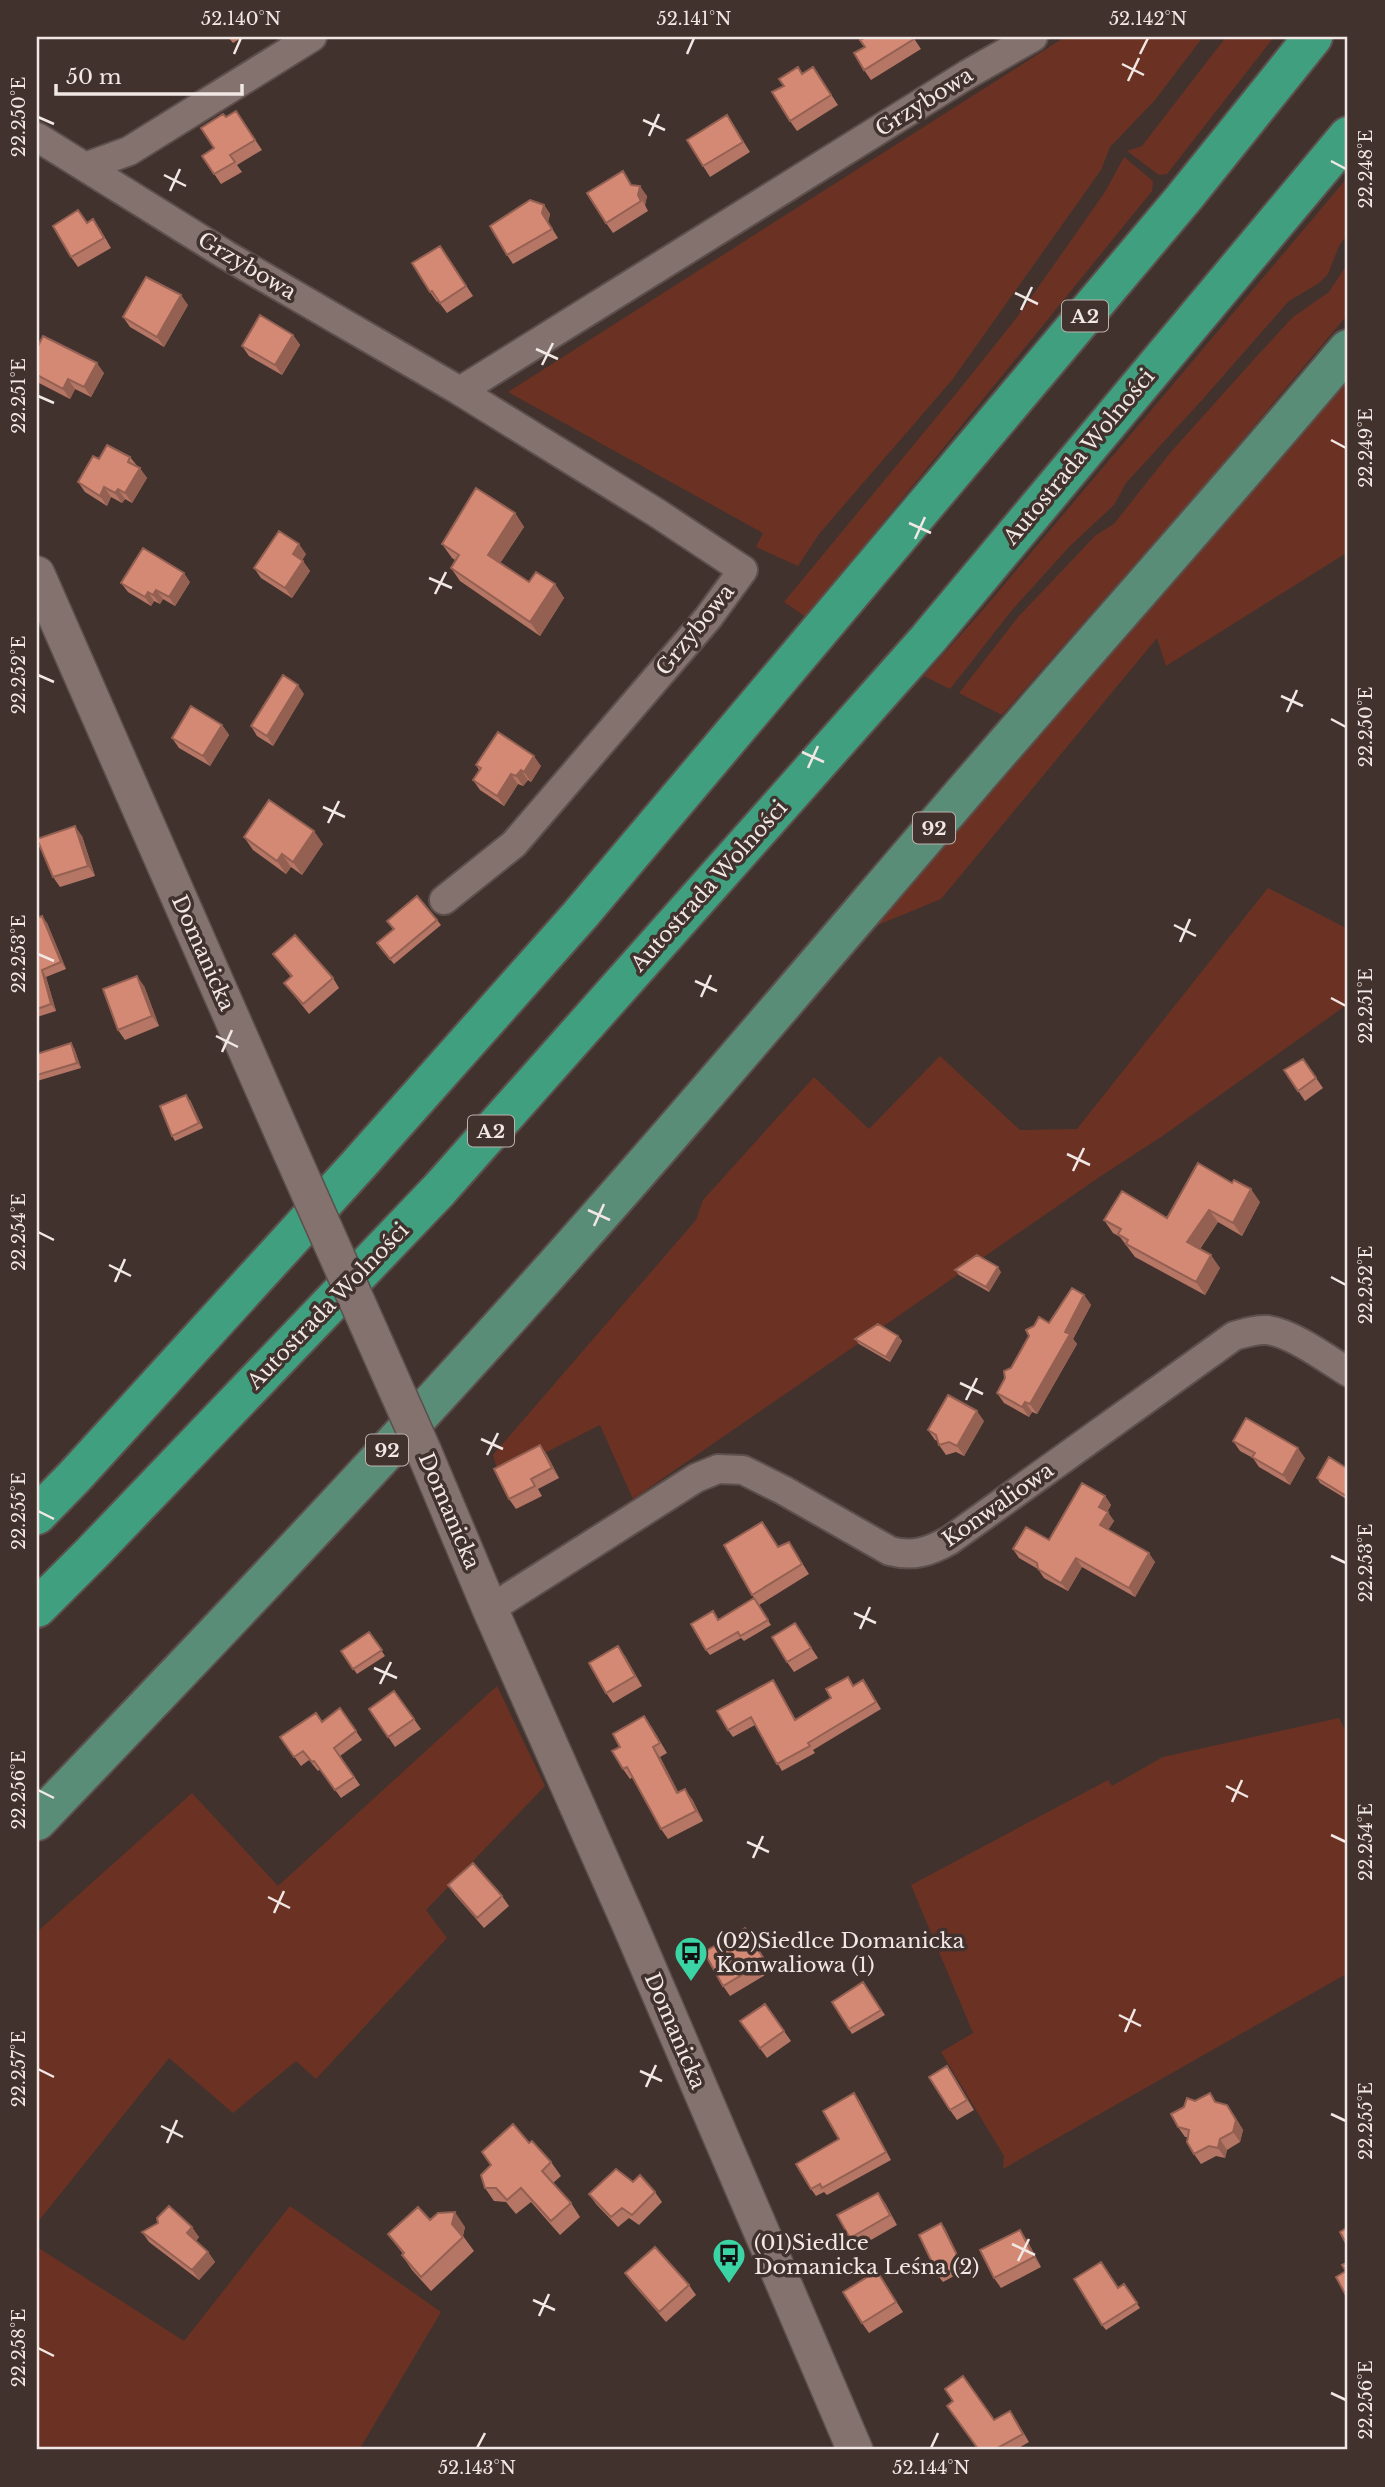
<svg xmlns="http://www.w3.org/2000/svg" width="1385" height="2487" font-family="'Libre Baskerville',serif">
<rect width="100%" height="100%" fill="#41322e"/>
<path fill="#6b3223" d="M1065,37h138l-48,63 -45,47 -9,23 -149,210 -133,154 -21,32 -42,-19 7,-14 -255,-141z
M1226,37h48l-107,137 -8,1 -32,-24 15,-5z
M1124,157l29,24 -1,10 -346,426 -22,-15 179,-217 55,-69 87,-124z
M1348,177v56l-9,13 -11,28 -9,9 -30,18 -87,99 -76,83 -12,22 -44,41 -58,64 -62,79 -26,-13 57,-64z
M1348,263v51l-147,175 -199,226 -43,-22 60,-77 77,-81 18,-11 56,-71 87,-97 36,-39 36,-25z
M1348,381v171l-182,114 -9,-28 -216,261 -73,30 134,-149z
M1268,888l80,41v75l-184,131 -63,41 -468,323 -33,-74 -101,51 -6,-21 203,-235 7,-20 111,-123 55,52 71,-73 80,74 57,-1z
M497,1686l48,100 -119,124 21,28 -131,141 -20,-18 -63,52 -64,-55 -132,165v-291l155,-139 86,93z
M1339,1718l9,18v237l-345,196 1,-13 -63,-104 32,-19 -62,-148 197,-105 4,6 51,-29z
M290,2206l151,106 -82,138h-322v-203l147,94z"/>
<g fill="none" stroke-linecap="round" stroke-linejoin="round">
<defs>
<path id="minor" d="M37,137l189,118 234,136 197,122 86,57 -35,48 -194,226 -70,56
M85,167l44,-16 183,-114
M460,391l508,-317 65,-37
M490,1609l206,-131 22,-9 25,1 40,20 107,61c23,6 39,1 60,-11l284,-204c11,-3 21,-7 33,-6 25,3 60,29 81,42"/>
<path id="tertiary" d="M37,574l254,579
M424,1452l66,157 140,316 225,525"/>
<path id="primary" d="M37,1821c160,-167 319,-334 474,-506 157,-174 308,-354 461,-532 125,-145 253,-288 376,-434"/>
<path id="motorway" d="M37,1515l38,-39 284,-312 221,-249 603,-716 130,-162
M37,1608l55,-55 347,-363 489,-551 420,-503"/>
</defs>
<use href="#minor" stroke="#5c4f4c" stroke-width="32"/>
<use href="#tertiary" stroke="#5c4f4c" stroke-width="38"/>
<use href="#primary" stroke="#5c4f4c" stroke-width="42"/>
<use href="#motorway" stroke="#5c4f4c" stroke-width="42"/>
<use href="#minor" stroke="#83726d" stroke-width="28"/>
<use href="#tertiary" stroke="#83726d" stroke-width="35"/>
<use href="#primary" stroke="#5a8d77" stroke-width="38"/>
<use href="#motorway" stroke="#3f9f7e" stroke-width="38"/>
<defs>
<path id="tertiary-bridge" d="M291,1153l133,299"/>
</defs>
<use href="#tertiary-bridge" stroke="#5c4f4c" stroke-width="38" stroke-linecap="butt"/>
<use href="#tertiary-bridge" stroke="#83726d" stroke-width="35"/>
</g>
<path fill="#b67665" d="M228,37h15l-10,6z
M913,37l8,12 -50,31 -7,-10z
M813,67l25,38 -41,26 -7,-10 12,-47z
M236,111l26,39 -25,15 5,7 -21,12 -19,-28 12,-8 12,-31z
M727,115l23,37 -40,25 -7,-11z
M632,185l15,11 -2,9 3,6 -35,22 -7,-10z
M544,205l6,9 -2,8 10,16 -45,26 -6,-9z
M87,223l13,6 11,19 -33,19 -7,-10z
M447,256l26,40 -26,17 -9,-12 -1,1 -7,-10z
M188,305l-24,42 -34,-20 -7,-10z
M293,335l7,10 -18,30 -33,-19 -7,-10z
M37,348l67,25 -13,24 -16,-8 -5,10 -33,-17z
M130,457l17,21 -15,25 -7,-4 -3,4 -11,-6 -4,9 -22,-14 -7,-10 21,-23z
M515,513l9,14 -24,36 29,19 26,2 9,14 -24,38 -80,-55 -9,-13 4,-8 -3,-2 -10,-14z
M306,554l-4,6 8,11 -18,27 -31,-20 -7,-10z
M190,582l-15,24 -12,-7 -3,5 -6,-3 -3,5 -23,-14 -7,-9z
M304,694l-31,52 -16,-10 -6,-10z
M222,725l7,10 -19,31 -31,-18 -7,-10z
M476,765l65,1 -10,16 -3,-2 -5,6 -5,-2 -14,22 -24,-16 -7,-10 6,-10z
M82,836l13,40 -35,11 -7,-10z
M244,837l79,7 -21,31 -11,-8 -5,7 -33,-24z
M37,918l10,5 19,46 -20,8 10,34 -19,6z
M437,920l4,5 -47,39 -14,-16 13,-19 -6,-8z
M273,954l60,24 6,10 -30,26 -25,-31 7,-6z
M144,986l15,40 -34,14 -7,-10z
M74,1048l7,20 -44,13v-27z
M1303,1059l20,29 -18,13 -21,-31z
M190,1100l13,28 -28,13 -3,-5z
M1260,1202l-18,34 -24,-14 -18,27 20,19 -15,27 -70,-38 -15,-20 -7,-4 -9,-13 63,-2z
M955,1270l46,2 -12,20 -30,-17z
M1084,1295l7,10 -18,34 4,5 -40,70 -5,-2 -3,5 -25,-14 -7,-10 14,-25 38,-45z
M898,1336l4,5 -12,21 -31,-18 -4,-5z
M984,1421l-20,35 -8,-4 -10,3 -7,-10 -1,-4 -3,-1 -7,-10z
M1233,1441l72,17 -15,27 -31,-18 -6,-9 -13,-7z
M540,1445l7,10 12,23 -21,11 4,7 -26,13 -7,-10z
M1348,1469v31l-28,-17 -3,-5z
M1105,1496l6,9 -4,7 7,9 -6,9 47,32 -20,35 -53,-30 -14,24 -24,-13 -6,-9 -19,-11 -6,-9 36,-9z
M789,1542l20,32 -50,31 -7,-10 26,-48z
M754,1598l17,27 -27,16 -3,-3 -31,17 -4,-5 12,-30z
M795,1623l23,35 -24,14 -7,-10z
M369,1632l16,24 -28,18 -16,-23z
M625,1656l17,30 -29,17 -7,-10z
M773,1680l23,40 58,-34 14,1 13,22 -68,41 2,3 -33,18 -27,-46 -22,12 -5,-7z
M394,1691l27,38 -26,18 -26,-38z
M340,1708l22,32 -22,16 20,29 -19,13 -21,-29 -2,2 -9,-11 -8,6 -21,-29 42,-15z
M651,1726l16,27 -7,4 18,35 14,7 11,22 -35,18 -7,-10 -28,-52 -3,2 -7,-10 -3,-22z
M448,1885l54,11 7,10 -25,22 -29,-33z
M745,1928l27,43 -42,25 -7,-10z
M863,1982l22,33 -33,19 -20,-32z
M765,2004l26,37 -24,17 -27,-37z
M947,2066l27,44 -17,10 -7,-10z
M859,2100l32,60 -64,35 -3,-3 -8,4 -5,-7 28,-50z
M1195,2101l21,1 18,13 9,15 -3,12 -13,8 -2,8 -9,-2 -15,8 -7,-10 -6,-17h-3l-7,-10z
M529,2143l22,19 10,14 -8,7 18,20 9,14 -20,18 -29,-33 -15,12 -10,-12 -12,-1 -9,-13z
M633,2182l22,10 7,10 -23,23 -10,-7 -11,9 -22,-23 -7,-10z
M885,2203l12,22 -40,23 -7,-10z
M430,2220l35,7 -2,9 11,15 -43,40 -19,-21 -10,-15 1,-1 -15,-20z
M158,2223l41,14 -3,4 12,11 7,10 -16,18 -50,-38 -7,-10z
M941,2223l24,47 -22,12 -4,-5z
M1027,2240l14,27 -40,21 -7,-10z
M877,2271l26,41 -34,21 -7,-10z
M625,2273l64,12 7,10 -30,27 -34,-39z
M1124,2284l16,24 -34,22 -4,-5z
M994,2420h22l13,22 -14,8h-36z"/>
<path fill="#946052" d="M623,171l15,23 2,-8 7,10 -2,9z
M544,205l6,9 -2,8 10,16 -16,-25z
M181,295l7,10 -24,42 -7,-10z
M293,335l7,10 -18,30 -7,-10z
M97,363l7,10 -13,24 -7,-10z
M68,379l7,10 -5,10 -7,-10z
M140,468l7,10 -15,25 -7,-10z
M104,487l7,10 -4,9 -7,-10z
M118,489l7,10 -3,4 -7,-10z
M515,513l9,14 -27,41 -9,-13z
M299,544l7,10 -6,10 -7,-10z
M303,561l7,10 -18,27 -7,-10z
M184,573l6,9 -15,24 -6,-9z
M555,584l9,14 -24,38 -10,-14z
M156,590l7,9 -3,5 -7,-9z
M148,592l6,9 -3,5 -6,-9z
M298,685l6,9 -31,52 -6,-10z
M222,725l7,10 -19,31 -7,-10z
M534,756l7,10 -10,16 -7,-10z
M521,770l7,10 -5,6 -7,-10z
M511,774l7,10 -14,22 -7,-10z
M75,826l7,10 13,40 -7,-10z
M314,831l9,13 -21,31 -9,-13z
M282,854l9,13 -5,7 -9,-13z
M42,916l5,7 19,46 -5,-7z
M42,970l4,7 10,34 -5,-7z
M137,976l7,10 15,40 -7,-10z
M71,1043l3,5 7,20 -4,-5z
M186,1095l4,5 13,28 -4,-5z
M1251,1189l9,13 -18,34 -9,-13z
M1209,1210l9,12 -22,32 -9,-12z
M1211,1255l9,13 -15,27 -9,-13z
M998,1267l3,5 -12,20 -3,-5z
M1084,1295l7,10 -18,34 4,5 -40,70 -7,-10 35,-72z
M898,1336l4,5 -12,21 -4,-5z
M1025,1402l7,10 -3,5 -7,-10z
M977,1411l7,10 -20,35 -7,-10z
M540,1445l7,10 12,23 -7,-10z
M1298,1448l7,10 -15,27 -7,-10z
M1105,1496l6,9 -6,11 -6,-9z
M1108,1512l6,9 -8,12 -6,-8z
M1149,1553l6,9 -20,35 -6,-9z
M1076,1558l6,9 -14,24 -7,-8z
M618,1646l7,10 17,30 -7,-10z
M653,1747l7,10 24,46 -7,-10z
M685,1789l7,10 11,22 -7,-10z
M745,1928l7,10 20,33 -7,-10z
M947,2066l7,10 20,34 -7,-10z
M854,2093l5,7 32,60 -5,-8z
M1227,2105l16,25 -3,12 -7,-10z
M1220,2139l7,11 -2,8 -7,-10z
M878,2193l7,10 12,22 -7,-10z
M455,2212l10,15 -3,11 -10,-14z
M941,2223l4,5 20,42 -3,-5z
M192,2227l7,10 -5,6 -7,-10z
M1020,2230l7,10 14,27 -7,-10z
M208,2252l7,10 -16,18 -7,-10z"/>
<path fill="#d48975" stroke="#946052" stroke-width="2" d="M866,37h46l2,2 -50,31 -10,-17 11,-6 -5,-7z
M798,67l4,7 11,-7 18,28 -41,26 -18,-29 12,-6 -5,-7z
M236,111l19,29 -25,15 5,7 -21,12 -12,-18 12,-8 -13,-20 22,-14 3,3z
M727,115l16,27 -40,24 -16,-26z
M623,171l8,14 9,1 -2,9 3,6 -35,22 -19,-30z
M530,200l14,5 -2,8 10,16 -45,26 -17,-29z
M78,210l9,13 6,-4 11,19 -33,19 -18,-31z
M440,246l26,40 -26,17 -8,-12 -2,1 -18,-29z
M146,277l35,18 -24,42 -34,-20z
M260,315l33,20 -18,30 -33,-19z
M43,336l54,27 -13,24 -16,-8 -5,10 -26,-14v-27z
M107,445l23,12 -2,5 12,6 -15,25 -7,-4 -3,4 -11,-6 -4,9 -22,-14 15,-26 6,3z
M476,488l39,25 -27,42 41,27 7,-10 19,12 -25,38 -79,-54 8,-13 -17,-11z
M279,531l20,13 -6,10 10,7 -18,27 -31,-20z
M143,548l41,25 -15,24 -13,-7 -3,5 -5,-3 -3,5 -24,-14z
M283,675l15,10 -31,51 -16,-10z
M191,706l31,19 -19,31 -31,-18z
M498,732l36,24 -10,16 -3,-2 -5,6 -5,-2 -14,22 -24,-16 8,-12 -5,-3z
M269,800l45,31 -21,31 -11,-8 -5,7 -33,-24z
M75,826l13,40 -35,11 -16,-38z
M417,896l20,24 -47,39 -13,-16 17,-14 -7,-8z
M42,916l19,46 -19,8 9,34 -14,5v-91z
M295,935l38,43 -30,26 -19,-21 8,-7 -19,-22z
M137,976l15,40 -34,14 -15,-41z
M71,1043l6,20 -40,12v-21z
M1303,1059l13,19 -18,13 -14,-21z
M186,1095l13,28 -27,13 -12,-30z
M1198,1163l34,20 2,-3 17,9 -18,34 -24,-13 -22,32 24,13 -15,27 -70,-38 2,-4 -10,-6 3,-5 -17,-9 18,-29 45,27z
M977,1255l21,12 -12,20 -31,-17z
M1072,1288l12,7 -19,37 5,2 -40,70 -5,-2 -3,5 -25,-14 8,-15 -1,-7 7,-3 18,-32 -3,-6 8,-4 5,-9 10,6z
M878,1324l20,12 -12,21 -31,-18z
M948,1395l29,16 -20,35 -8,-4 -10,3 -3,-10 -8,-5z
M1246,1418l52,30 -15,27 -31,-18 3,-4 -22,-12z
M540,1445l12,23 -21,11 4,7 -26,13 -15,-30z
M1329,1457l19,12v28l-31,-19z
M1082,1483l23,13 -6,11 9,5 -8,13 49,28 -20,35 -53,-30 -15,25 -23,-14 -1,-6 -24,-14 13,-22 23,13z
M762,1522l16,25 11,-5 13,22 -50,31 -28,-50z
M754,1598l14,22 -28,16 -2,-4 -32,18 -15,-26 22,-13 5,9z
M795,1623l16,25 -24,14 -15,-25z
M369,1632l13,18 -29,19 -12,-18z
M618,1646l17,30 -29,17 -17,-30z
M848,1677l5,9 10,-6 13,22 -68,41 2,3 -33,18 -26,-47 -23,13 -11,-19 56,-31 22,40 36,-22 -5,-9z
M394,1691l20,28 -26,18 -19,-28z
M340,1708l16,23 -22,17 20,29 -19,13 -21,-29 -2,1 -9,-11 -9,6 -14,-20 36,-24 6,9z
M644,1716l16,27 -7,4 24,46 8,-4 11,22 -35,18 -34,-62 -4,2 -11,-18 8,-4 -7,-13z
M473,1863l29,33 -25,22 -29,-33z
M745,1928l20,33 -42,25 -19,-34z
M863,1982l18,28 -32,19 -17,-27z
M765,2004l19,27 -24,17 -20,-27z
M947,2066l20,34 -17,10 -21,-33z
M854,2093l32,59 -64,36 -2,-4 -9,5 -15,-25 43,-25 -16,-28z
M1210,2093l5,9 12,3 9,15 -3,12 -13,7 -2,9 -9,-2 -15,8 -7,-12 2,-12 -11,-3 -7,-13 13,-7 3,-9 8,3z
M513,2124l16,19 3,-2 19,21 -9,9 29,32 -20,18 -30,-33 -14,12 -11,-12h-11l-4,-13 10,-10 -9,-13z
M616,2169l17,13 7,-7 15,17 -23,23 -10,-7 -11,9 -22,-23z
M878,2193l12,22 -40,23 -13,-23z
M169,2206l23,21 -5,6 21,19 -16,18 -50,-38 16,-9 -1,-5z
M418,2207l12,13 8,-7 17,-1 -3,12 11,13 -42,40 -19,-22 2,-2 -16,-19z
M941,2223l21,42 -23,12 -20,-42z
M1348,2227v20l-8,-15z
M1020,2230l14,27 -40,21 -14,-28z
M655,2247l34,38 -30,27 -34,-39z
M1101,2262l17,26 6,-4 13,19 -35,22 -28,-46z
M1348,2262v37l-12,-22 10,-6 -4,-6z
M877,2271l19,31 -34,21 -19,-31z
M963,2376l31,44 16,-9 13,23 -29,16h-15l-32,-44 6,-5 -8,-12z"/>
<path fill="none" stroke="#f1e7e4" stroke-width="2.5" d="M234,54l7,-16M687,54l7,-16M1140,54l8,-16M1122,64l22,11M1128,81l11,-23M38,117l16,7M643,120l22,10M649,136l10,-22M1331,161l15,8M164,175l22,11M170,191l10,-22M1015,293l23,11M1021,310l11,-23M536,349l22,10M542,365l11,-22M38,396l16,7M1331,440l15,8M909,523l22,10M915,539l10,-22M429,578l23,10M435,594l11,-22M38,675l16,7M1281,696l22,10M1287,712l10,-22M1331,719l15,8M802,752l22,10M808,768l10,-22M323,807l22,10M328,823l11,-22M1174,925l22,11M1180,942l10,-23M38,954l16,7M695,981l22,10M701,997l10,-22M1331,998l15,8M216,1036l22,11M222,1052l10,-22M1067,1154l23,11M1073,1171l11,-23M588,1210l22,10M594,1226l10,-22M38,1232l16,8M109,1265l22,11M1331,1277l15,8M115,1282l10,-23M960,1383l23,11M966,1400l11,-22M481,1439l22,10M487,1455l11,-22M38,1511l16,8M1331,1556l15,7M854,1613l22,10M860,1629l10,-22M374,1668l23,10M380,1684l11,-22M1226,1786l22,11M38,1790l16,8M1232,1802l10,-22M1331,1835l15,7M747,1842l22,10M753,1858l10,-22M268,1897l22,11M274,1913l10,-22M1119,2015l22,11M1125,2032l10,-23M38,2069l16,8M640,2071l22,10M646,2087l10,-22M1331,2114l15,7M161,2126l22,11M167,2143l10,-23M1012,2244l23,11M1018,2261l11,-22M533,2300l22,10M539,2316l10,-22M38,2348l16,8M1331,2393l15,7M477,2448l8,-15M931,2448l7,-15"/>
<defs>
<symbol id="bus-pin" viewBox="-11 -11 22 30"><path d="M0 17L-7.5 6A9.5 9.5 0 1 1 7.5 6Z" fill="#3bd4a4" stroke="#41322e"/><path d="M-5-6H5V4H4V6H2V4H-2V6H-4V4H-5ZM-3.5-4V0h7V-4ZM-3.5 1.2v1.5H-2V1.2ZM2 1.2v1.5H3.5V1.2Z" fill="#111"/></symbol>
</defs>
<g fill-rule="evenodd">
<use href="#bus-pin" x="672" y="1934" width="38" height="52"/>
<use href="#bus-pin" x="710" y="2236" width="38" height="52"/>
</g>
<g text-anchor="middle" stroke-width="7" stroke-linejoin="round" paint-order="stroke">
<g fill="#41322e" stroke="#bcb1ad" stroke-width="2">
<rect x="1062" y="300.5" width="46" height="31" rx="5"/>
<rect x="913" y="812.5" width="42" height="31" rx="5"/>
<rect x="468" y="1115.5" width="46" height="31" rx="5"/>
<rect x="366" y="1434.5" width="42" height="31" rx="5"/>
</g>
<g font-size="19" font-weight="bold" fill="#f1e7e4">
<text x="1085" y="323">A2</text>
<text x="934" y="835">92</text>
<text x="491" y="1138">A2</text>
<text x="387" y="1457">92</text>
</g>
<g font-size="21" fill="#f1e7e4" stroke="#41322e">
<text transform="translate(924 102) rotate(-32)" y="7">Grzybowa</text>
<text transform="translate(247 266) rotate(31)" y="7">Grzybowa</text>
<text transform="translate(1079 457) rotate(-50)" y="7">Autostrada Wolności</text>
<text transform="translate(695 630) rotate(-51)" y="7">Grzybowa</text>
<text transform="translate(709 886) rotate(-48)" y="7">Autostrada Wolności</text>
<text transform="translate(203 953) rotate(66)" y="7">Domanicka</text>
<text transform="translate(328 1306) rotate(-46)" y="7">Autostrada Wolności</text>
<text transform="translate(998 1505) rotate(-35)" y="7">Konwaliowa</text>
<text transform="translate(449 1511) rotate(67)" y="7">Domanicka</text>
<text transform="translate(675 2031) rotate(67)" y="7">Domanicka</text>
</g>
<g font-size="21" fill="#f1e7e4" stroke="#41322e" text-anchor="start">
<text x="716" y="1948">(02)Siedlce Domanicka<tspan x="716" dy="24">Konwaliowa (1)</tspan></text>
<text x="754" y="2250">(01)Siedlce<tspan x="754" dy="24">Domanicka Leśna (2)</tspan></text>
</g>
</g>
<rect width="1385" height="2487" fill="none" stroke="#41322e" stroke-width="77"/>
<path d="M56 84v10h186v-10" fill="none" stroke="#f1e7e4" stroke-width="3.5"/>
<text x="66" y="84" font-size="21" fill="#f1e7e4" stroke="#41322e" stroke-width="5" paint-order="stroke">50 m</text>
<rect x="38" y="38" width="1308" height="2410" fill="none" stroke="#f1e7e4" stroke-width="2.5"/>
<g font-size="18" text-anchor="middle" fill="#f1e7e4">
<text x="241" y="25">52.140°N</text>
<text x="694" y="25">52.141°N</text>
<text x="1148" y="25">52.142°N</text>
<text transform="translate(19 117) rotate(-90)" y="6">22.250°E</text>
<text transform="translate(1366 169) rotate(-90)" y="6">22.248°E</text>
<text transform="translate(19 396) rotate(-90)" y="6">22.251°E</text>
<text transform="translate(1366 448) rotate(-90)" y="6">22.249°E</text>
<text transform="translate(19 675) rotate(-90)" y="6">22.252°E</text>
<text transform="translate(1366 727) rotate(-90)" y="6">22.250°E</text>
<text transform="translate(19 954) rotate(-90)" y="6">22.253°E</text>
<text transform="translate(1366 1006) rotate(-90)" y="6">22.251°E</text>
<text transform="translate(19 1232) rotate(-90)" y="6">22.254°E</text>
<text transform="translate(1366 1285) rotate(-90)" y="6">22.252°E</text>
<text transform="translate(19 1511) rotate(-90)" y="6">22.255°E</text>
<text transform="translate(1366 1563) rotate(-90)" y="6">22.253°E</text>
<text transform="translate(19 1790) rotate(-90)" y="6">22.256°E</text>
<text transform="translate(1366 1842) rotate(-90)" y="6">22.254°E</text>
<text transform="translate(19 2069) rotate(-90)" y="6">22.257°E</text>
<text transform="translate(1366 2121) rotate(-90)" y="6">22.255°E</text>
<text transform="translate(19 2348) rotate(-90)" y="6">22.258°E</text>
<text transform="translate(1366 2400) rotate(-90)" y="6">22.256°E</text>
<text x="477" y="2474">52.143°N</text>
<text x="931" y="2474">52.144°N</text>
</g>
</svg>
